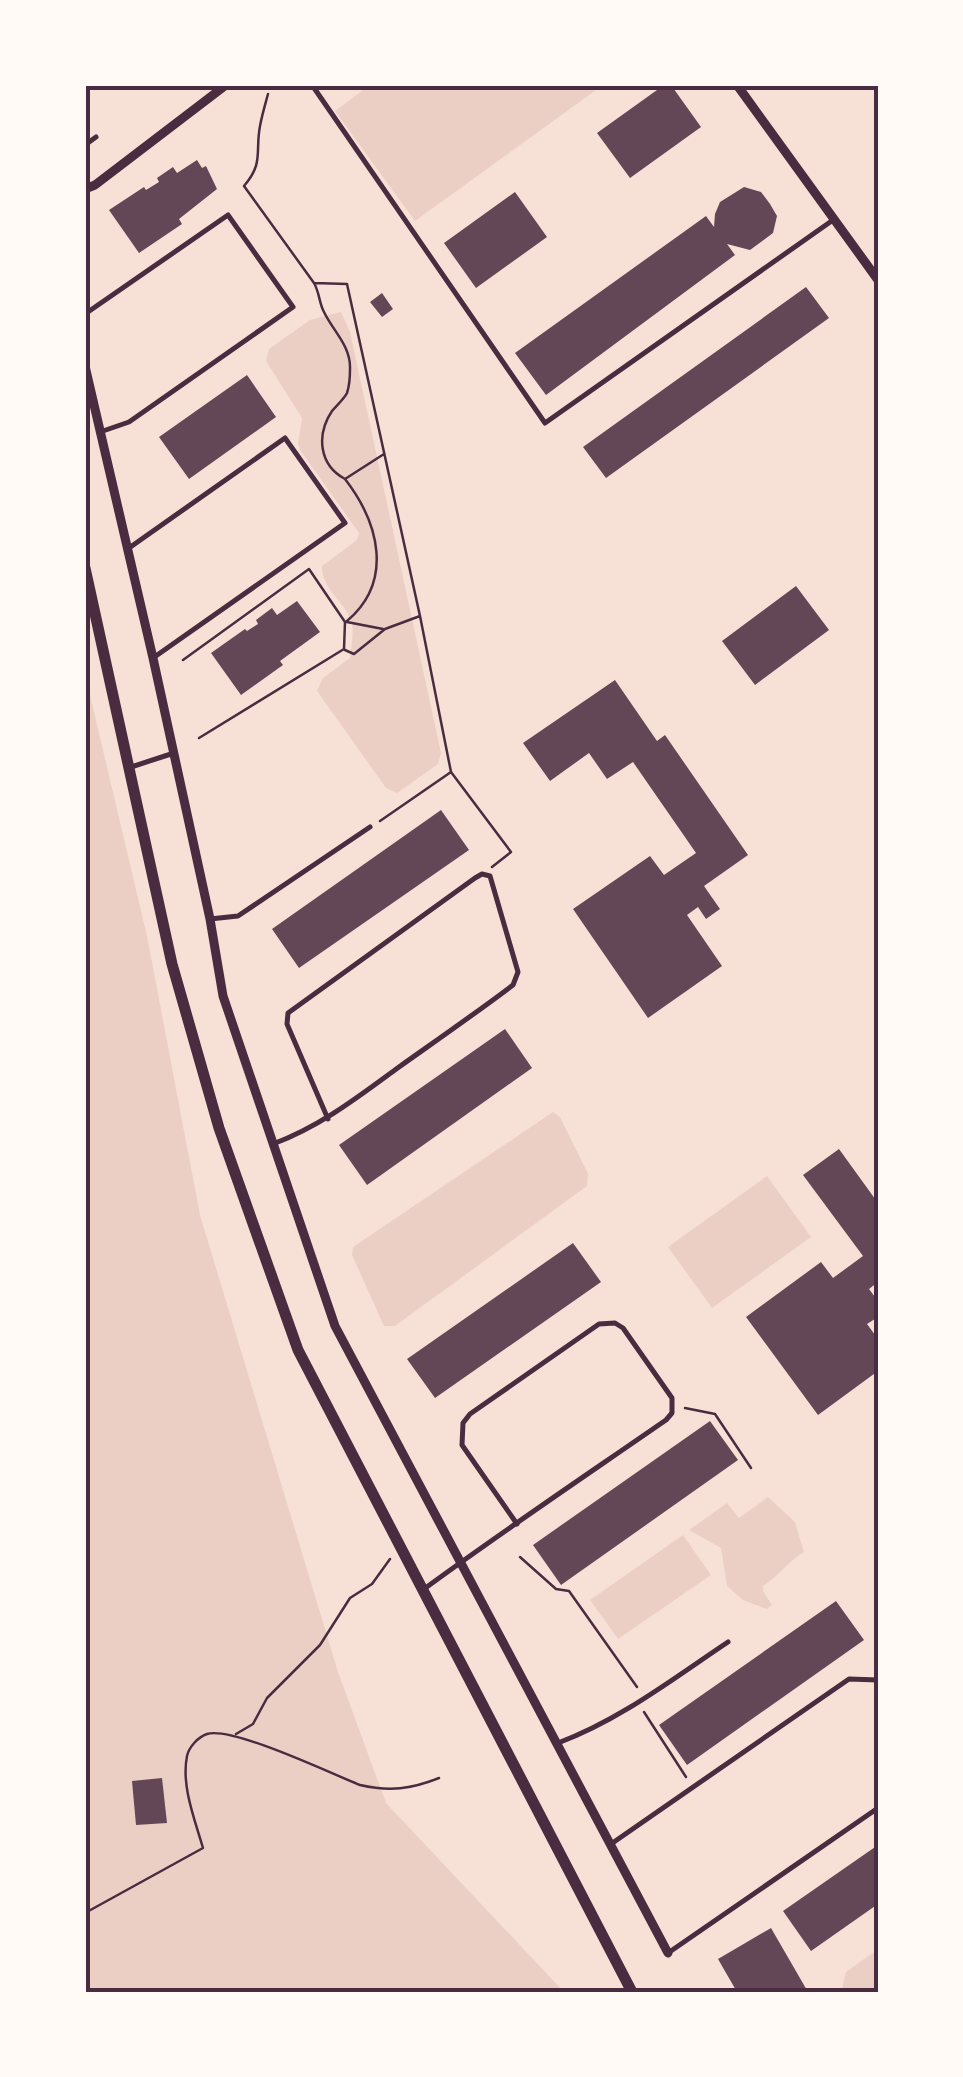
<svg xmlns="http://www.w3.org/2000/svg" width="963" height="2077" font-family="'DM Sans',sans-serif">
<rect width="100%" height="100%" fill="#f7e1d7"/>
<path fill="#ebcfc5" d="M370,85h233l-188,136 -80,-110z
M341,312l9,20 91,421 -3,11 -41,29 -11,-5 -69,-97 6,-13 27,-20c1,-10 4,-24 2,-33 -4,-22 -31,-35 -30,-59l35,-26 2,-7 -59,-83 -2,-6 4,-26 -36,-57 3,-12 41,-29z
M85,674l62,262 53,279 138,457 48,131 178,189h-479v-861l3,-4 -3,-23z
M553,1112l7,5 28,57 -1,12 -192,140h-11l-32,-71 1,-8z
M767,1176l44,61 -99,71 -44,-61z
M768,1497l27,25 9,30c-16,9 -25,24 -41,34v5l9,14 -5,4 -24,-9 -16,-14 -6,-38 -32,-18 38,-27 12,15z
M683,1535l28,40 -93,64 -28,-39z
M878,1949v43h-37l5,-20z"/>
<path fill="#644757" d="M664,85h7l30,42 -71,51 -33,-45z
M197,160l5,8 4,-2 11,23 -38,30 3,5 -43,29 -30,-43 35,-23 2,3 13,-8 -2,-4 16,-11 4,6z
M744,187l17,5 9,12 7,12 -4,17 -23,17 -23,-6 8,11 -189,140 -31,-42 191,-137 8,11 1,-13 5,-12z
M515,192l32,45 -71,51 -32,-45z
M806,287l23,31 -223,160 -23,-31z
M382,293l11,16 -11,8 -12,-15z
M247,375l29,42 -87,62 -30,-42z
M796,586l33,44 -74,55 -33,-44z
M297,601l23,31 -40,29 3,4 -42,30 -30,-42 34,-24 2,2 11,-7 -2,-4 16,-12 5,7z
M615,680l42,61 8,-6 83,120 -44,31 16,23 -14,10 -8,-12 -11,8 35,51 -74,52 -75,-109 77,-53 14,19 32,-22 -63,-91 -26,17 -18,-26 -39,28 -27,-38z
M441,810l28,40 -170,118 -27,-39z
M505,1029l27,39 -165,117 -28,-40z
M839,1149l39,54v79l-9,7 9,12v16l-11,7 11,15v32l-60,44 -72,-98 75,-55 12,16 30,-22 -60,-81z
M573,1243l28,39 -166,116 -28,-39z
M710,1421l28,39 -177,125 -28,-40z
M836,1601l28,39 -177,125 -28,-40z
M162,1778l5,45 -31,2 -4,-44z
M878,1845v59l-67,47 -28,-40z
M771,1928l37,64h-71l-19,-33z"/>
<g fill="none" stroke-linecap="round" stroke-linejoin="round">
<path stroke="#4a2c40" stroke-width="2.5" d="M268,94c-3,11 -6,21 -8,32 -5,26 4,37 -16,60l70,97 33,1 73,332 31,156 60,80 -19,15
M314,283c6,11 5,20 10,29 9,19 27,34 26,57 0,6 -1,18 -3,24 -3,6 -11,13 -15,18 -16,24 -13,54 13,68
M347,621c47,-40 32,-98 -2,-142l39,-25
M347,622l36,7
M345,650l9,4 31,-25 35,-13
M183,660l126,-91 36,53 -1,27 -145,89
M380,821l71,-49
M685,1408l30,6 36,54
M520,1557l36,32 13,2 68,96
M644,1712l42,65
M236,1734l17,-10 14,-26 53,-53 30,-47 22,-14 18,-25
M85,1913l118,-65c-8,-28 -22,-62 -16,-92 2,-9 11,-19 20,-22 25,-8 125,40 153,51 30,7 51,4 79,-7"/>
<path stroke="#4a2c40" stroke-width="5" d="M312,85l233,338 288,-203
M85,145l11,-8
M85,314l143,-99 65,92 -164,115 -29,10
M129,548l156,-110 60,85 -192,135
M131,767l40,-13
M210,919l28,-3 132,-89
M273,1144c48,-18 85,-47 126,-77 38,-27 77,-54 114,-82l5,-13 -28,-96 -8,-2 -7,4 -187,135 -1,11 41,95
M424,1589c79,-58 161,-113 242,-169l6,-7v-15l-49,-70 -8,-5 -16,1 -129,90 -7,9 -1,22 55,79
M558,1743c62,-23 116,-65 170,-101
M611,1844l238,-165 29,1
M668,1953l210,-145"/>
<path stroke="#4a2c40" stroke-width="9" d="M737,85l141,195
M85,189l10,-4 131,-100
M85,366l68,292 57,261 13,77 112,330 333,627"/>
<path stroke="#4a2c40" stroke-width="11" d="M85,568l87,396 47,164 79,222 334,642"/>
</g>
<rect width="963" height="2077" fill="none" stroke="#fffaf5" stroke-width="175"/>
<rect x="88" y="88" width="788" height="1902" fill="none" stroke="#4a2c40" stroke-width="4"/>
</svg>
